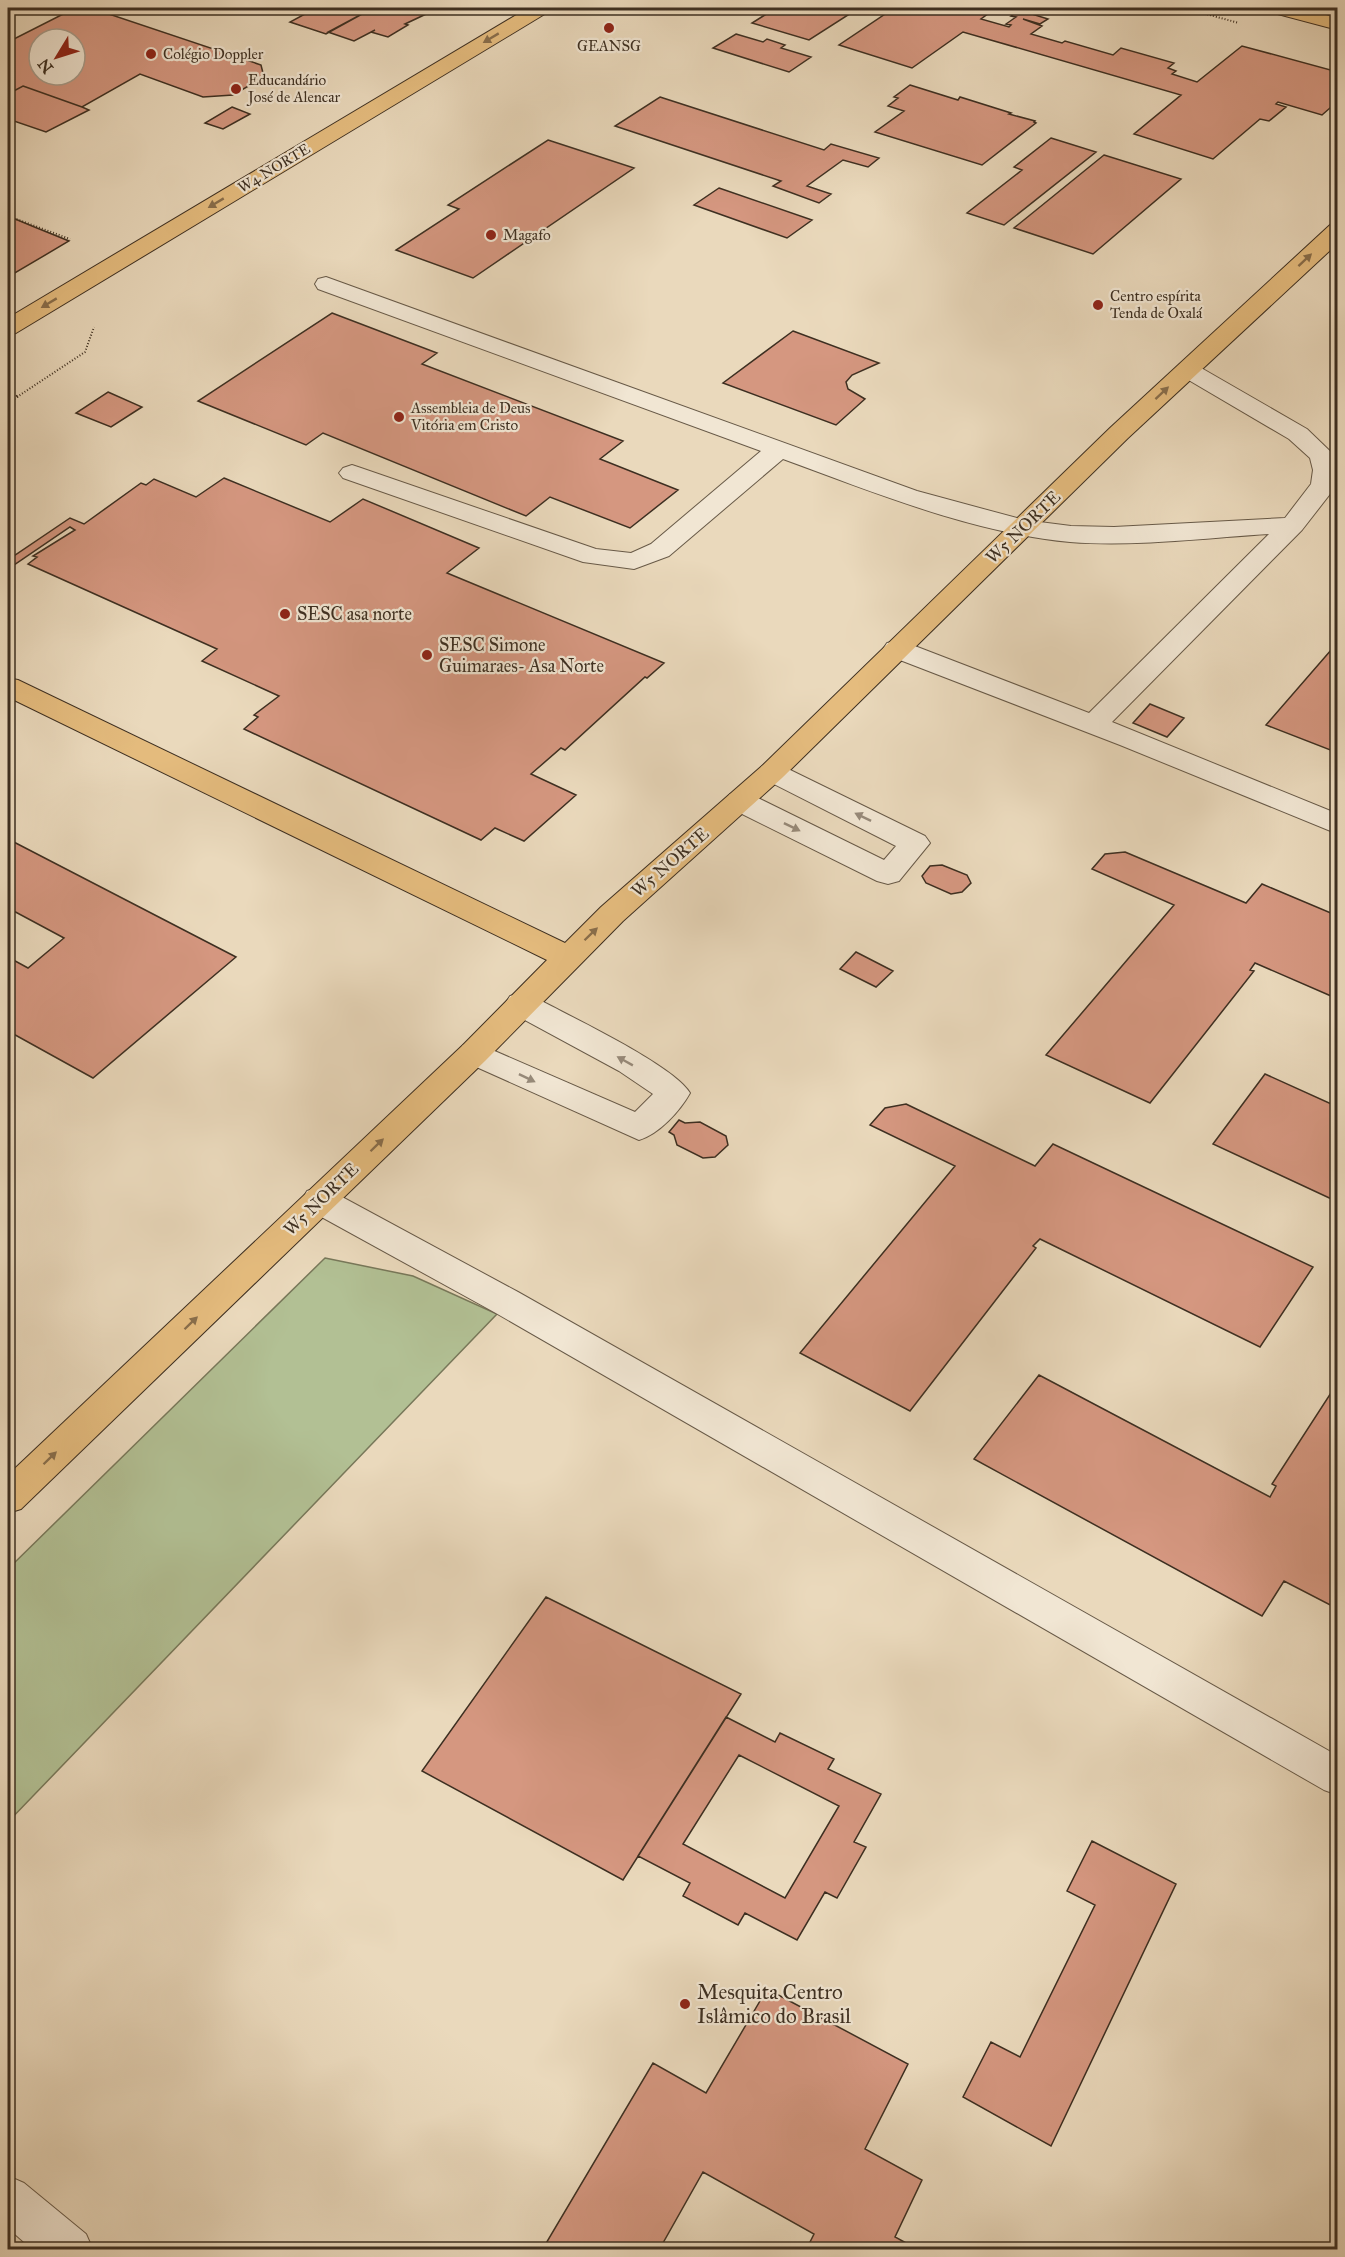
<svg xmlns="http://www.w3.org/2000/svg" width="1345" height="2257" font-family="'IM FELL Great Primer',serif">
<rect width="100%" height="100%" fill="#ead9bc"/>
<filter id="stains"><feTurbulence type="fractalNoise" baseFrequency=".00333" numOctaves="4"/><feColorMatrix values="0 0 0 0 .2 0 0 0 0 .09 0 0 0 0 .02 0 0 0 .5 -.17"/></filter>
<radialGradient id="worn" r=".72"><stop offset=".6" stop-color="#630" stop-opacity="0"/><stop offset="1" stop-color="#630" stop-opacity=".3"/></radialGradient>
<path fill="#b2c094" stroke="#78785a" stroke-width="1.5" d="M325,1258l88,18 84,38 -489,508v-253z"/>
<path fill="#d59780" stroke="#3d2f21" stroke-width="1.5" fill-rule="evenodd" d="M75,8h16l170,57 3,12 -31,18 -30,2 -63,-23 -58,33 -59,-21 -15,8v-52zM39,39h36v36h-36z
M316,8h57l-47,26 -36,-12z
M373,8h66l-34,16 3,1 -20,12 -17,-5 4,-2 -21,11 -26,-9z
M776,8h47l25,7 -39,25 -57,-17z
M883,8h113l-15,11 28,8 2,-2 -5,-1 10,-7 -5,-1 8,-6 29,9 -8,5 -17,-5 19,7 -11,8 31,9 3,-2 48,14 8,-7 53,15 -6,5 8,3 -4,3 25,8 45,-36 96,26v29l-16,14 -44,-13 -2,2 10,3 -17,14 -9,-2 -47,40 -79,-25 47,-39 -218,-63 -51,36 -73,-23 52,-35z
M736,34l27,8 4,-3 18,6 -4,3 30,9 -22,15 -76,-24z
M910,85l48,15 2,-3 51,16 -2,1 26,7 -1,1 2,1 -54,42 -107,-33 29,-21 -16,-5 10,-8 -4,-1z
M23,86l59,21 7,3 -43,22 -38,-13v-25z
M660,97l164,53 7,-6 48,14 -11,9 -25,-7 -36,26 24,8 -12,9 -46,-17 8,-5 -166,-55z
M232,107l18,7 -27,15 -18,-6z
M1051,138l45,14 -92,73 -37,-12 55,-43 -8,-3z
M548,140l86,28 -161,110 -77,-28 63,-41 -11,-4z
M1104,155l77,24 -88,75 -79,-26z
M719,188l93,32 -25,18 -93,-33z
M8,216l24,10 37,15 -61,36z
M332,313l105,40 -15,11 201,77 -23,18 78,31 -48,38 -80,-31 -24,19 -203,-83 -17,12 -108,-44z
M793,331l86,32 -27,12 -6,7 2,7 17,10 -29,26 -113,-42z
M108,392l34,15 -31,20 -35,-14z
M224,478l106,44 33,-23 116,49 -32,25 217,90 -17,15 -2,-1 -80,73 -4,-2 -30,26 45,21 -52,46 -29,-13 -14,12 -237,-111 14,-12 -4,-2 25,-19 -77,-35 15,-12 -189,-85 9,-7 -4,-1 42,-26 -5,-3 -62,42v-9l62,-42 14,6 57,-41 5,2 8,-6 42,18z
M1338,642v111l-72,-28z
M1150,704l34,14 -17,19 -34,-14z
M8,839l228,118 -143,121 -85,-47v-74l20,11 36,-30 -56,-30z
M1125,852l121,51 16,-19 76,32v83l-83,-36 -5,7 4,1 -104,132 -104,-48 128,-150 -82,-36 13,-15z
M942,865l25,10 4,8 -9,9 -11,2 -25,-11 -4,-7 8,-10z
M856,952l37,19 -17,16 -36,-18z
M1265,1074l73,33v95l-125,-58z
M906,1104l129,62 18,-22 260,123 -53,80 -220,-108 -7,7 3,2 -126,163 -110,-58 155,-187 -85,-41 15,-17z
M679,1120l6,3 15,-1 26,14 2,9 -13,12 -12,1 -26,-13 -3,-10 -5,-3z
M1039,1375l231,122 6,-11 -4,-2 66,-102v227l-54,-28 -22,35 -288,-157z
M546,1597l195,97 -118,186 -201,-109z
M726,1717l49,25 5,-9 54,26 -6,10 53,25 -27,48 12,5 -29,51 -12,-6 -28,48 -52,-27 -7,12 -55,-29 7,-13 -52,-27zM739,1755l100,51 -54,92 -102,-54z
M1092,1841l84,43 -125,262 -88,-49 28,-55 29,15 75,-152 -28,-14z
M767,1989l141,75 -43,85 57,31 -27,57 24,13h-113l8,-16 -111,-62 -44,78h-117l111,-187 53,30z"/>
<g fill="none" stroke-linecap="round" stroke-linejoin="round">
<defs>
<path id="minor" d="M326,277l591,214 107,29 47,6 43,1 171,-9 26,-34 2,-14 -3,-12 -21,-19 -109,-64 -4,-5 4,-5 8,-2 8,2 111,64 27,26 4,11 -1,19 -35,45 -190,192 226,92v20l-218,-89 -233,-90 -4,-6 4,-6 10,-2 10,2 182,70 180,-179c-65,4 -134,13 -199,8 -97,-9 -197,-50 -287,-83l-114,97 -35,13 -51,-7 -240,-84 -4,-5 4,-5 9,-3 9,3 235,81 35,4 20,-9 110,-93 -443,-162 -3,-5 3,-5z
M772,763l10,3 143,70 5,7 -31,38 -11,3 -11,-3 -147,-73 -5,-7 5,-7 10,-2 10,2 134,66 12,-14 -134,-68 -4,-6 4,-6z
M521,993l11,3c33,18 142,69 158,97 -10,18 -31,41 -51,47l-176,-79 -5,-8 5,-8 11,-3 161,70 18,-18 -34,-23 -109,-59 -5,-8 5,-8z
M319,1187l12,4 187,101 820,464v39l-14,-5 -830,-478 -187,-103 -5,-9 5,-9z
M8,2176l16,7 62,51 7,16h-60l-25,-22z"/>
<path id="major" d="M528,8h23l-3,4 -532,321 -8,2v-17z
M1268,8h30l40,10v12l-68,-18z
M1338,223v20l-210,195 -346,340 -159,143 -138,140 -464,448 -13,4v-38l455,-430 84,-85 -539,-263v-19l10,2 547,263 36,-36 161,-141 348,-338 220,-203z"/>
</defs>
<use href="#minor" stroke="#685a48" stroke-width="2"/>
<use href="#major" stroke="#3d2f21" stroke-width="2"/>
<path stroke="#3d2f21" stroke-width="2" stroke-dasharray="1 2" stroke-linecap="butt" d="M1184,8l55,15
M8,216l62,23
M17,397l68,-45 9,-25"/>
<path stroke="#3d2f21" stroke-width="3" stroke-dasharray="1.5 2" stroke-linecap="butt" d="M8,403l11,-8"/>
<use href="#minor" fill="#f1e6d3" fill-rule="evenodd"/>
<use href="#major" fill="#e5bc7e" fill-rule="evenodd"/>
</g>
<defs><path id="oneway-solid" d="M-6-.8H1V-3.2L6.5 0L1 3.2V.8H-6Z" transform="scale(1.5)"/></defs>
<g fill="#896e4b">
<use href="#oneway-solid" transform="translate(491 38) rotate(149)"/>
<use href="#oneway-solid" transform="translate(216 203) rotate(149)"/>
<use href="#oneway-solid" transform="translate(1305 260) rotate(-43)"/>
<use href="#oneway-solid" transform="translate(49 303) rotate(149)"/>
<use href="#oneway-solid" transform="translate(1162 393) rotate(-43)"/>
<use href="#oneway-solid" transform="translate(591 934) rotate(-44)"/>
<use href="#oneway-solid" transform="translate(377 1145) rotate(-44)"/>
<use href="#oneway-solid" transform="translate(191 1323) rotate(-44)"/>
<use href="#oneway-solid" transform="translate(50 1458) rotate(-44)"/>
</g>
<g fill="#978a7a">
<use href="#oneway-solid" transform="translate(863 817) rotate(-154)"/>
<use href="#oneway-solid" transform="translate(792 827) rotate(26)"/>
<use href="#oneway-solid" transform="translate(625 1061) rotate(-151)"/>
<use href="#oneway-solid" transform="translate(527 1078) rotate(26)"/>
</g>
<g fill="#8f2418" stroke="#f1e6d3" stroke-width="2">
<circle cx="609" cy="28" r="6"/>
<circle cx="151" cy="54" r="6"/>
<circle cx="236" cy="89" r="6"/>
<circle cx="491" cy="235" r="6"/>
<circle cx="1098" cy="305" r="6"/>
<circle cx="399" cy="417" r="6"/>
<circle cx="285" cy="614" r="6"/>
<circle cx="427" cy="655" r="6"/>
<circle cx="685" cy="2004" r="6"/>
</g>
<g text-anchor="middle" stroke-width="4.5" stroke-linejoin="round" paint-order="stroke">
<g font-size="15" fill="#3d2f21" stroke="#f1e6d3" text-anchor="start">
<text x="609" y="51" text-anchor="middle">GEANSG</text>
<text x="163" y="59">Colégio Doppler</text>
<text x="248" y="85">Educandário<tspan x="248" dy="17">José de Alencar</tspan></text>
<text x="503" y="240">Magafo</text>
<text x="1110" y="301">Centro espírita<tspan x="1110" dy="17">Tenda de Oxalá</tspan></text>
<text x="411" y="413">Assembleia de Deus<tspan x="411" dy="17">Vitória em Cristo</tspan></text>
</g>
<g font-size="15" fill="#3d2f21" stroke="#f1e6d3">
<text transform="translate(274 168) rotate(-31)" y="5">W4 NORTE</text>
</g>
<g font-size="18" fill="#3d2f21" stroke="#f1e6d3">
<text transform="translate(1023 527) rotate(-44)" y="6">W5 NORTE</text>
<text transform="translate(670 862) rotate(-41)" y="6">W5 NORTE</text>
<text transform="translate(321 1199) rotate(-44)" y="6">W5 NORTE</text>
</g>
<g font-size="18" fill="#3d2f21" stroke="#f1e6d3" text-anchor="start">
<text x="297" y="620">SESC asa norte</text>
<text x="439" y="651">SESC Simone<tspan x="439" dy="21">Guimaraes- Asa Norte</tspan></text>
</g>
<g font-size="21" fill="#3d2f21" stroke="#f1e6d3" text-anchor="start">
<text x="697" y="1999">Mesquita Centro<tspan x="697" dy="24">Islâmico do Brasil</tspan></text>
</g>
</g>
<rect width="1345" height="2257" fill="none" stroke="#ead9bc" stroke-width="30"/>
<rect x="9" y="9" width="1327" height="2239" fill="none" stroke="#3d2f21" stroke-width="3"/>
<rect x="15" y="15" width="1315" height="2227" fill="none" stroke="#3d2f21" stroke-width="1.5"/>
<g transform="translate(57 57) rotate(232)"><circle r="28" fill="#f1e6d3" stroke="#a99d8c" stroke-width="1.5"/>
<path d="M0-4.5L10 22L0 15L-10 22Z" fill="#8f2418"/>
<text y="-9" font-size="16" font-weight="bold" text-anchor="middle" fill="#3d2f21">N</text>
</g>
<rect width="100%" height="100%" filter="url(#stains)"/>
<rect width="100%" height="100%" fill="url(#worn)"/>
</svg>
